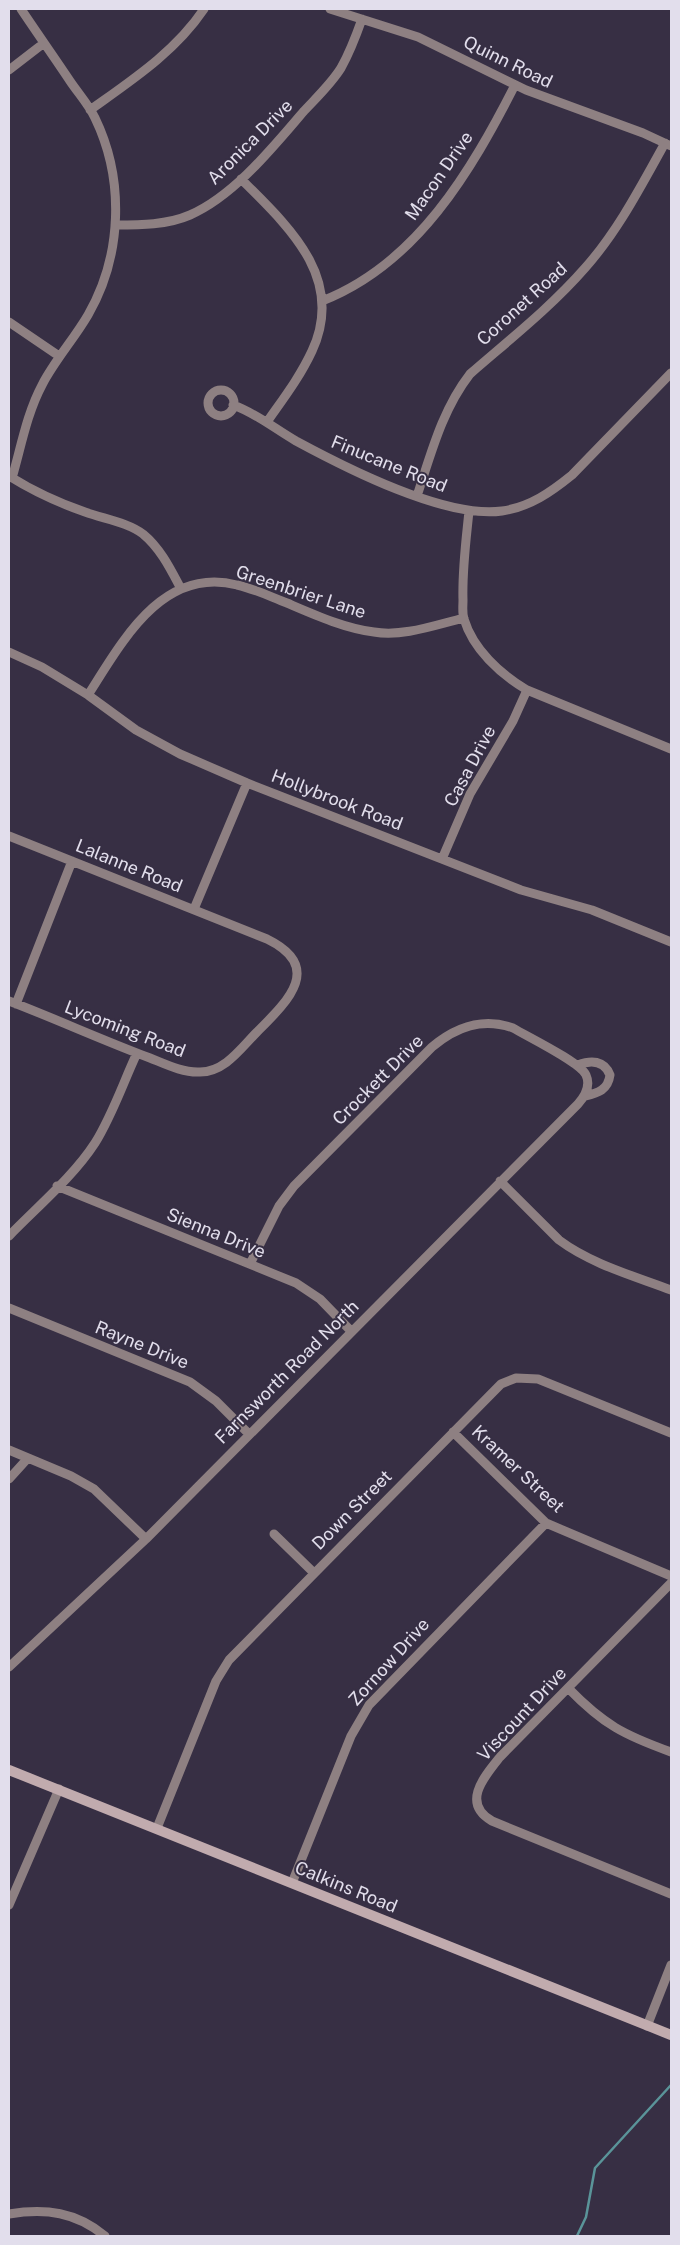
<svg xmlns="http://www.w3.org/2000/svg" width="680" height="2245" font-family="'Public Sans',sans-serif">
<rect width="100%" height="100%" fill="#372f44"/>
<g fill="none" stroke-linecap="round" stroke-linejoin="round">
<path stroke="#5a9499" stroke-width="2.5" d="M577,2236l9,-19 9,-49 76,-83"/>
<path stroke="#8e8082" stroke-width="9" d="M330,9l88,28 108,53 117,43 28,13
M9,70l35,-27
M90,110c42,-30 85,-58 114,-101
M241,179c47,47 105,99 71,172 -12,26 -29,48 -45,71
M115,225c26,0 52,0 75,-10 44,-19 83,-68 114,-104 13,-14 27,-27 37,-43 9,-16 15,-32 21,-49
M322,301c95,-37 149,-130 193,-216
M9,322l50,34
M208 403a13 13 0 1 1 26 0a13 13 0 1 1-26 0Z
M233,405c23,8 42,24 63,36 50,27 149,78 206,70 28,-4 49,-19 70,-36l99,-102
M9,476c24,15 50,27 76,36 19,7 42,10 58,22 17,14 27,34 37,53
M12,478c9,-31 15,-65 30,-93 13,-25 32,-46 46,-70 34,-59 37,-135 7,-197 -6,-13 -17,-25 -25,-37 -16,-24 -33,-48 -49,-72
M417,496c14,-42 25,-86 53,-122 39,-34 81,-67 115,-106 33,-37 56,-82 80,-125
M469,511c-3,30 -7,59 -6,89 0,6 -1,13 1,19 9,30 36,55 63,71l144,59
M9,652l33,15 46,28 48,35 44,24 67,29 274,107 71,20 79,32
M88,695c34,-53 74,-129 149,-110 18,4 34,12 50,18 28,12 57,25 87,29 29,5 61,-7 90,-14
M9,836l258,103c57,28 21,62 -10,93 -16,16 -32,40 -57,40 -17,1 -35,-8 -50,-14 -48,-18 -94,-39 -141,-57
M442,859l28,-65 43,-73 14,-31
M194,909l53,-126
M16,1004l56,-143
M578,1065c13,-5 26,-5 32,10 -2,15 -12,18 -25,21
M500,1181l59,59c32,24 75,36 112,50
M57,1186l239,97 24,16 31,32
M9,1236c28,-29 64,-59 86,-93 17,-27 28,-60 42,-90
M9,1308l181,74 26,19 33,33
M453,1432l93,91 125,53
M9,1450l62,26 23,13 52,50
M9,1479l19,-21
M274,1534l39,38
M671,1583l-171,174c-16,20 -39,46 -8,64l179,73
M9,1667l137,-128 432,-435c7,-8 13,-18 8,-29 -6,-13 -58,-38 -73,-47 -31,-11 -57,-1 -81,19l-138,139 -15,20 -29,58
M568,1688c36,37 56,47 103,64
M157,1828l59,-147 13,-21 272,-276 15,-6 22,1 133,54
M292,1883l59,-147 18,-31 177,-182
M9,1905l50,-116
M647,2026l24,-61
M9,2214c37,-6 67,-2 96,22"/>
<path stroke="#c1abae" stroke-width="10" d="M9,1770l662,265"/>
</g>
<g text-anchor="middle" stroke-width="4" stroke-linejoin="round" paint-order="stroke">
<g font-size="18" fill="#e2deec" stroke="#372f44">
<text transform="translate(508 62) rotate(26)" y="6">Quinn Road</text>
<text transform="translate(250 142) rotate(-45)" y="6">Aronica Drive</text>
<text transform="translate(439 176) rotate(-55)" y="6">Macon Drive</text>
<text transform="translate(522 304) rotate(-42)" y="6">Coronet Road</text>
<text transform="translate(389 464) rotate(22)" y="6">Finucane Road</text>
<text transform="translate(301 592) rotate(18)" y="6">Greenbrier Lane</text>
<text transform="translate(470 766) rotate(-62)" y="6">Casa Drive</text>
<text transform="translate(337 800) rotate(21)" y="6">Hollybrook Road</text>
<text transform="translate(129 866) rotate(22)" y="6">Lalanne Road</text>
<text transform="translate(125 1029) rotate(21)" y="6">Lycoming Road</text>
<text transform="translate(378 1080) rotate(-45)" y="6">Crockett Drive</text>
<text transform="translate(216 1233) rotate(22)" y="6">Sienna Drive</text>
<text transform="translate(142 1345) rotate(22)" y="6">Rayne Drive</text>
<text transform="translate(287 1372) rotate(-45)" y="6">Farnsworth Road North</text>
<text transform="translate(518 1469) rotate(43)" y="6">Kramer Street</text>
<text transform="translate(352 1510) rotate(-45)" y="6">Down Street</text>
<text transform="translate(389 1662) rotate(-48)" y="6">Zornow Drive</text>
<text transform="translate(522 1714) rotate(-47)" y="6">Viscount Drive</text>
<text transform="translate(346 1887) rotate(22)" y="6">Calkins Road</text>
</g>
</g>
<rect width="680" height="2245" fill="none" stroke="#e2deec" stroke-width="20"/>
</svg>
